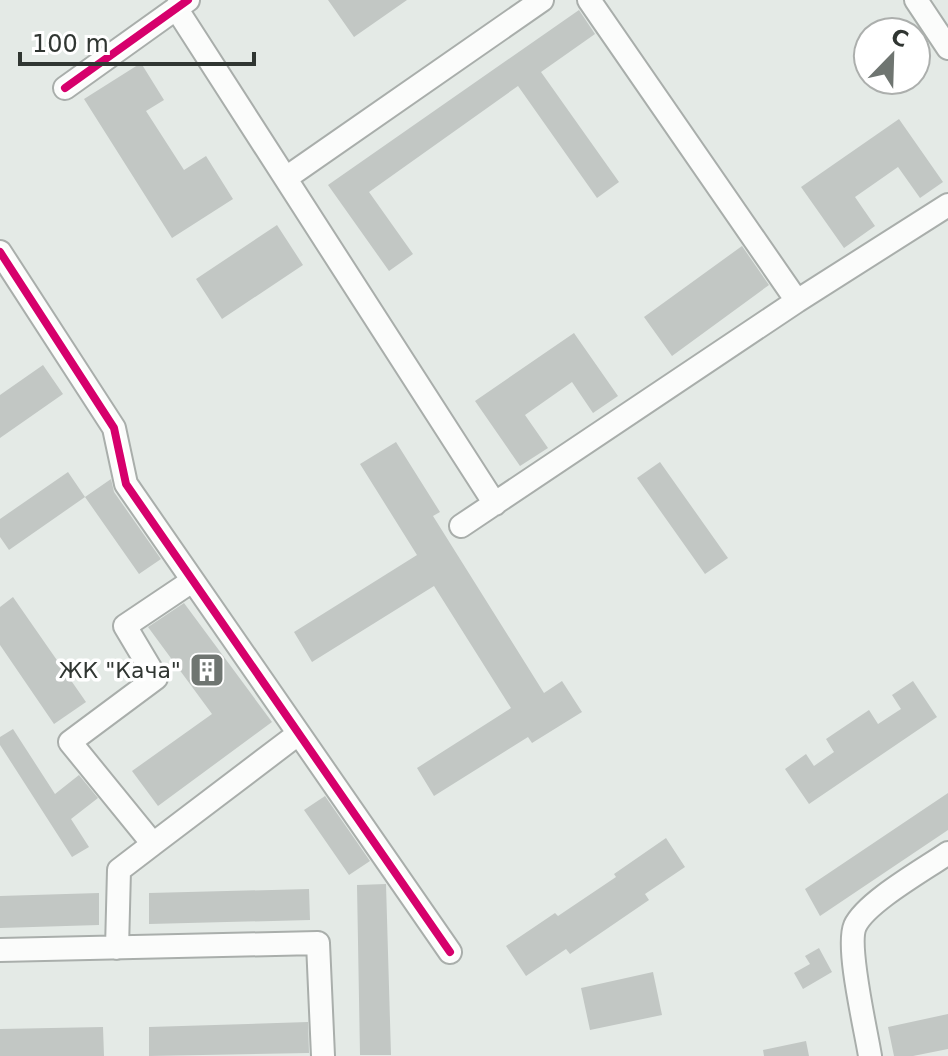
<svg xmlns="http://www.w3.org/2000/svg" width="948" height="1056" font-family="'DejaVu Sans',sans-serif">
<rect width="100%" height="100%" fill="#e4eae6"/>
<path fill="#c2c7c4" d="M328,0h79l-53,37z
M579,10l16,24 -54,38 78,110 -22,16 -79,-112 -149,106 44,62 -24,17 -61,-86z
M141,63l23,37 -18,11 38,59 22,-14 27,43 -61,39 -88,-139z
M899,119l44,63 -23,16 -22,-31 -43,30 20,29 -31,22 -43,-61z
M277,225l26,40 -81,54 -26,-40z
M742,246l27,39 -97,71 -28,-39z
M574,333l44,63 -25,17 -21,-31 -47,33 23,33 -28,18 -45,-65z
M43,365l20,29 -63,44v-43z
M396,442l44,70 -7,4 111,177 18,-12 20,31 -50,31 -4,-6 -94,59 -17,-28 94,-60 -77,-122 -122,76 -18,-30 123,-77 -57,-91z
M660,462l68,96 -23,16 -68,-96z
M68,472l17,25 26,-18 3,13 47,67 -22,15 -54,-77 -76,53 -9,-13v-18z
M13,597l73,105 -32,22 -54,-79v-38z
M184,603l88,119 -114,84 -26,-35 80,-57 -64,-87z
M913,681l24,36 -128,87 -24,-35 21,-15 8,12 20,-14 -8,-13 43,-29 9,14 23,-15 -9,-14z
M13,729l42,65 24,-19 19,23 -27,21 18,28 -17,10 -72,-112v-8z
M948,793v37l-128,86 -15,-27z
M325,796l45,65 -21,14 -45,-65z
M666,838l19,29 -40,27 4,6 -79,54 -4,-5 -40,27 -20,-30 49,-33 3,3 58,-39 -2,-3z
M386,884l5,171h-31l-3,-170z
M309,889l1,31 -161,4v-31z
M99,893v32l-99,3v-32z
M819,948l13,24 -29,17 -9,-16 16,-9 -5,-8z
M653,972l9,43 -72,15 -9,-42z
M948,1014v35l-35,7h-19l-6,-29z
M308,1022l1,31 -160,3v-29z
M103,1027l1,29h-104v-27z
M806,1041l3,15h-45l-1,-6z"/>
<g fill="none" stroke-linecap="round" stroke-linejoin="round">
<defs>
<path id="minor" d="M589,0l208,301 151,-96
M916,0l32,48
M176,8l319,496
M65,88l123,-88
M286,178l256,-178
M0,252l114,176 12,56 324,468
M461,526l336,-225
M192,581l-67,45 31,52 -86,64 83,102 145,-110
M117,948l2,-78 34,-26
M0,950l318,-7 5,113
M870,1056c-4,-26 -24,-109 -15,-130 11,-24 70,-57 93,-73"/>
</defs>
<use href="#minor" stroke="#a9aeab" stroke-width="26"/>
<use href="#minor" stroke="#fbfcfb" stroke-width="22"/>
<defs>
<path id="cycleway" d="M65,88l123,-88
M0,252l114,176 12,56 324,468"/>
</defs>
<use href="#cycleway" stroke="#fff" stroke-width="13"/>
<use href="#cycleway" stroke="#d6006c" stroke-width="8"/>
</g>
<defs>
<symbol id="building-square" viewBox="-11 -11 22 22"><rect x="-9" y="-9" width="18" height="18" rx="4" fill="#6f7571" stroke="#fff"/><path d="M-4-6H4V6H1V3H-1V6H-4ZM-2.5-4.3h1.7v1.8h-1.7ZM.8-4.3h1.7v1.8H.8ZM-2.5-1h1.7V.8h-1.7ZM.8-1h1.7V.8H.8Z" fill="#fff"/></symbol>
</defs>
<g fill-rule="evenodd">
<use href="#building-square" x="187" y="650" width="40" height="40"/>
</g>
<g text-anchor="middle" stroke-width="7" stroke-linejoin="round" paint-order="stroke">
<g font-size="22" fill="#303632" stroke="#fff" text-anchor="end">
<text x="181" y="678">ЖК "Кача"</text>
</g>
</g>
<g transform="translate(892 56) rotate(23)"><circle r="38" fill="#ffffff" stroke="#acafad" stroke-width="2"/>
<path d="M0-6L14 30L0 20L-14 30Z" fill="#6f7571"/>
<text y="-12" font-size="22" font-weight="bold" text-anchor="middle" fill="#303632">С</text>
</g>
<path d="M20 52v12h234v-12" fill="none" stroke="#303632" stroke-width="4"/>
<text x="32" y="52" font-size="24" fill="#303632" stroke="#ffffff" stroke-width="6" paint-order="stroke">100 m</text>
</svg>
